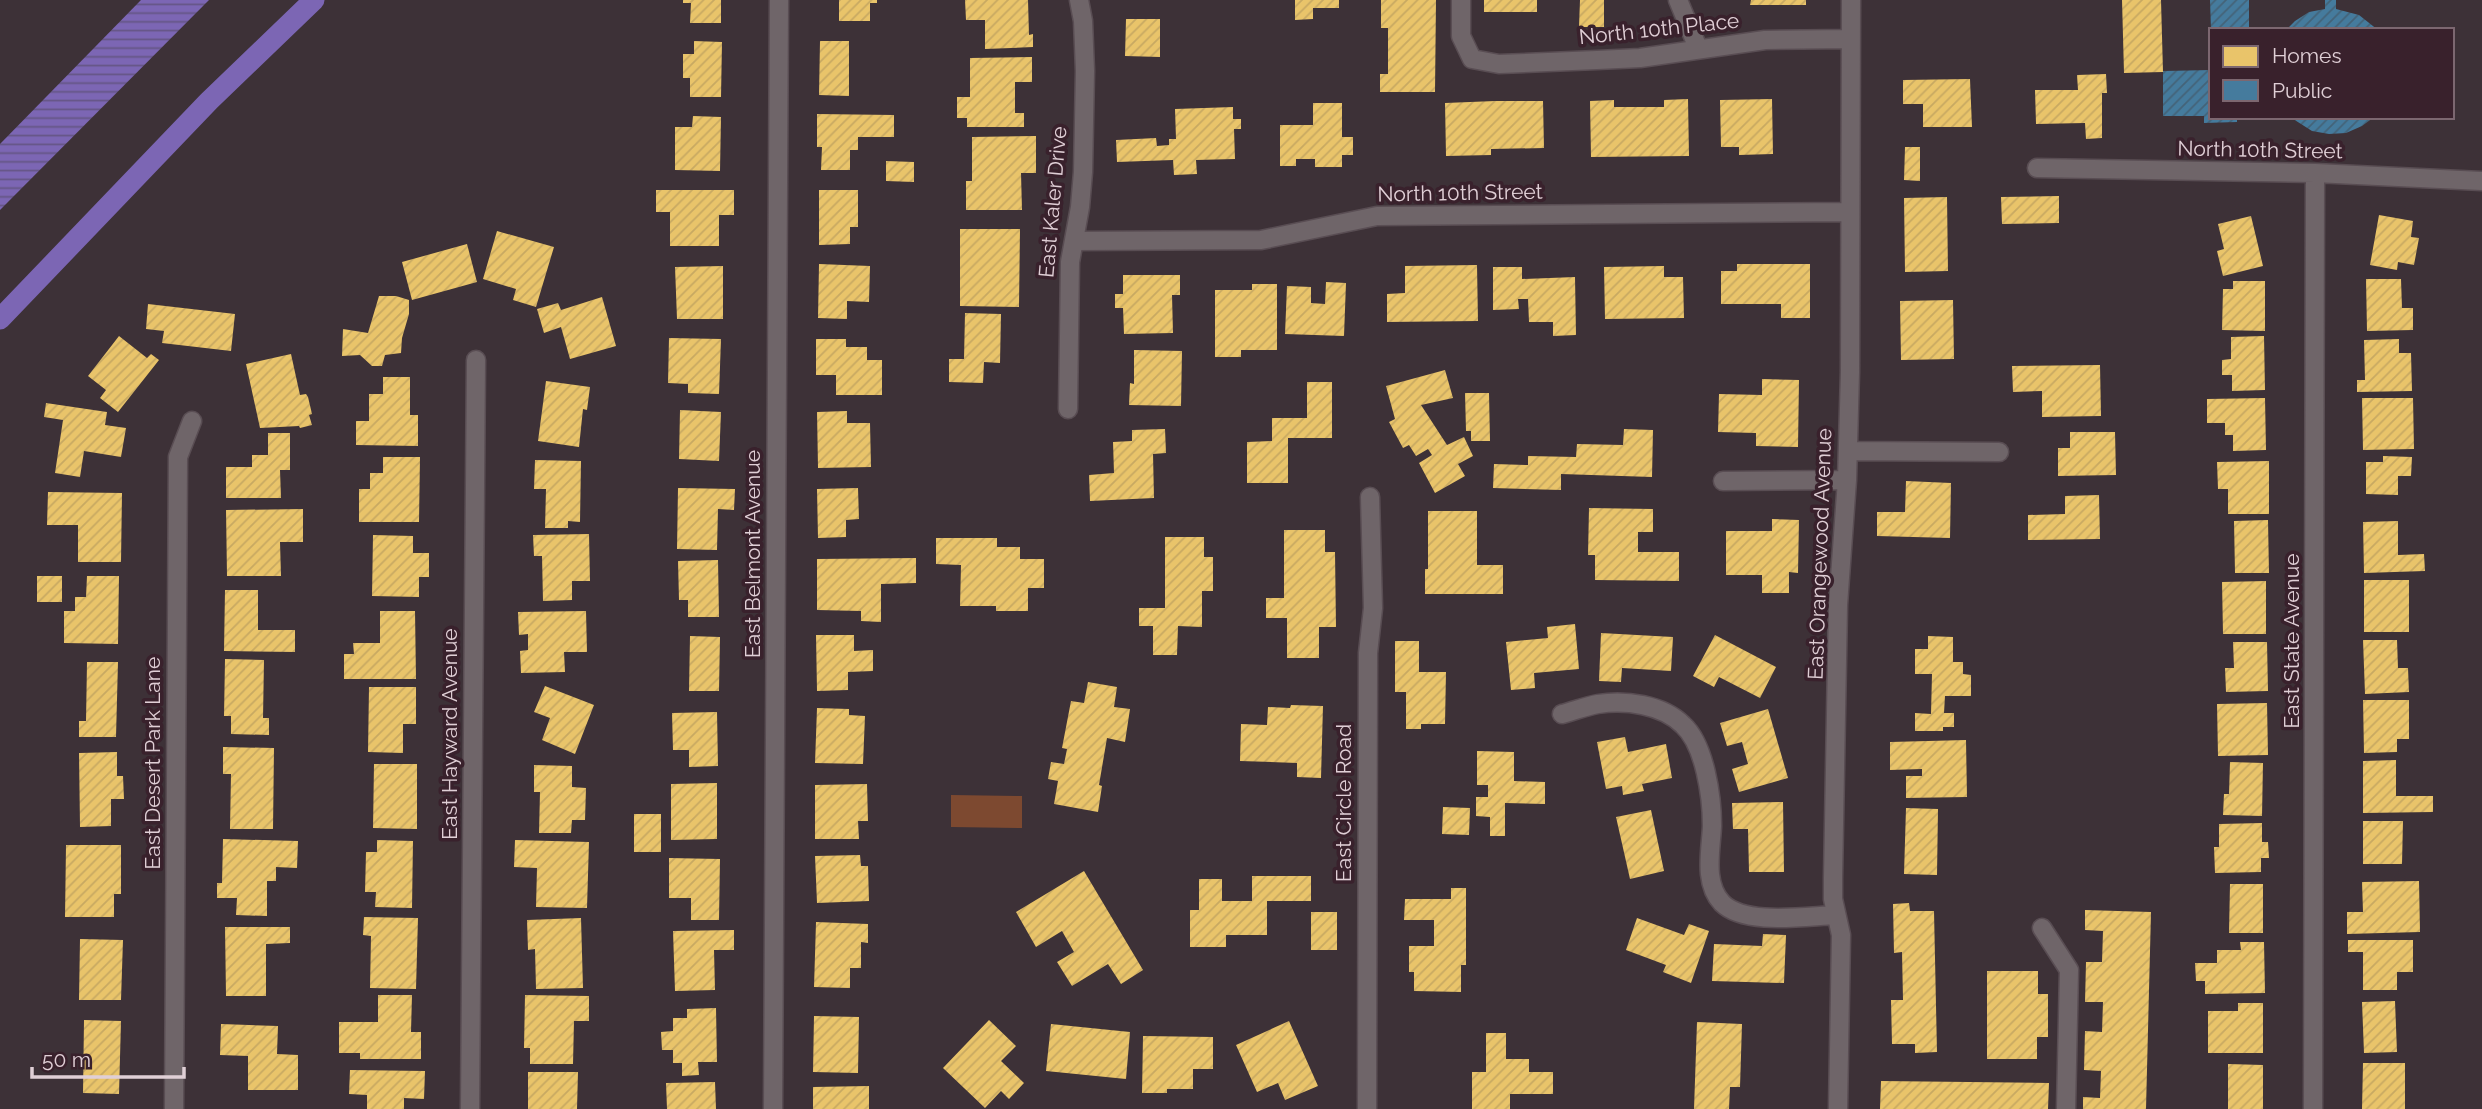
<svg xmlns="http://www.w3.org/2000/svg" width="2482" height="1109" font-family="Raleway,sans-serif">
<defs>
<pattern id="water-rules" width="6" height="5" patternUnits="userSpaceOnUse" patternTransform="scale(1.75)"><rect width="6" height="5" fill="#7c66b4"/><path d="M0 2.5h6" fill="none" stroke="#655686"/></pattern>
<pattern id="homes-hatch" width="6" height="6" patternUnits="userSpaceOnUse" patternTransform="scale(1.75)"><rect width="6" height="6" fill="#e9c46a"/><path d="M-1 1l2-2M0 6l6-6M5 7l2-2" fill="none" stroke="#c8a962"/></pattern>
<pattern id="public-hatch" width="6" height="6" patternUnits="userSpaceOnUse" patternTransform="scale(1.75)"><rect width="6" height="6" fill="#457b9d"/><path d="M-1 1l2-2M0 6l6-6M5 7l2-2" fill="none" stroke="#446378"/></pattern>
</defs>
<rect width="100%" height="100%" fill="#3d3137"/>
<path fill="#7d4930" d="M951,795l71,1v32l-71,-1z"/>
<path fill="url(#water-rules)" d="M141,0h68l-209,210v-66z"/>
<path fill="url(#homes-hatch)" d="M683,0h38v23h-31l1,-20h-8z
M839,0h38v3h-7v18h-31z
M965,0h63l1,35 4,-1v13l-48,2v-29h-19z
M1295,0h44v8h-26v11l-18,1z
M1381,0h55l-1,92h-55v-18h8v-46h-7z
M1484,0h53v12h-53z
M1580,0h24v27h-25z
M1751,0h55v5h-56z
M2122,0h39l2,72 -39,1z
M1126,19h34v38l-35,-1z
M694,41l28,1 -1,55h-31v-19h-7v-24h11z
M820,41h29v55l-30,-1z
M1032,57v25h-17v31h9v14h-57v-9h-10v-21h13v-39z
M2106,74l1,19h-5v45l-16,1 -1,-16 -49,1 -1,-34h43l-1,-15z
M1970,79l2,48h-49v-23h-20v-24z
M1688,99l1,57 -98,1 -1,-56 24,-1v7h50v-7z
M1772,99l1,55 -34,1v-8h-18l-1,-47z
M1495,101h48l1,47 -53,1v6l-45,1 -1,-53z
M1313,103h29v34h11v18h-11v12h-27v-8h-19v7h-16v-41h33z
M1233,107v12h8v10h-7l1,30 -39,1 1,14 -23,1 -1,-15 -56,2 -1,-22 40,-2 1,8 12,-1v-6h7l-1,-30z
M817,114l77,1v22h-36v13h-8v20h-29l1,-23h-5z
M693,116l28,1 -1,54 -45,-1v-43h17z
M1036,136v37h-15l1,37h-56v-29h6v-44z
M1905,147h15v34l-16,-1z
M886,161l28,1v20l-28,-1z
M656,190h78v25h-15v31h-49v-34h-14z
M819,190h39v37h-8v17l-31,1z
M2059,196v27l-57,1 -1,-27z
M1947,197l1,74 -43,1 -1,-74z
M2379,215l34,6 -2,16 8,1 -5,27 -16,-3 -1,8 -27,-5z
M2251,216l12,50 -40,10 -6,-25 7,-2 -6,-25z
M960,229h60l-1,78 -59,-1z
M497,231l57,16 -18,60 -23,-7 3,-11 -33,-10z
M467,244l10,38 -65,18 -10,-38z
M819,264l51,2 -1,36 -22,-1v18l-29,-1z
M1737,264h73v54h-29v-14h-60v-33h16z
M1477,265l1,56 -91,1v-28l18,-1v-27z
M723,266v53h-46l-2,-52z
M1664,266v11h19l1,41 -79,1 -1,-52z
M1493,267h29v12l53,-2 1,58 -23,1v-14h-24l-1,-23h-10l1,10 -26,1z
M1123,275h57v20h-8l1,38 -49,1 -1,-26h-8v-14h8z
M2366,279h35l1,29h11v22l-46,1z
M2233,281h32v50l-43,-1 1,-41h10z
M1326,282l20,1 -2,53 -59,-2 2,-48 24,1v16l14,1z
M1252,284h25v66h-36v7h-26v-67h37z
M379,296h17l13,4v14l-7,24 -1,15 -16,2 -3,11h-10l-12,-11 -18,1 1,-27 25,4z
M602,297l14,49 -46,13 -9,-32 -17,6 -7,-24 21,-6 3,7z
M1953,300l1,59 -53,1 -1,-59z
M148,304l87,10 -4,37 -69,-8 2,-12 -18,-2z
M965,313l36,1 -1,49 -16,-1 -1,21 -34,-1v-23h15z
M119,336l28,22 4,-4 8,6 -41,52 -18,-14 6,-8 -18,-14z
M2264,336l1,54 -33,1v-16h-10v-15l9,-1v-22z
M669,338l52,1 -2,55 -31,-1v-9l-20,-1z
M816,339h30v8h21v13h15v35h-46v-20h-20z
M2399,339v14h12l1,38 -55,1v-12h8l-1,-40z
M1134,350l48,1 -1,55 -52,-1 1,-22 4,1z
M291,354l9,41 6,-1 2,3 4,17 -3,1 3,10 -12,3 -1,-2 -39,2 -14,-64z
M2100,365l1,51 -59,1v-26l-29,1 -1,-26z
M1445,370l8,28 -32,7 26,40 17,-8 9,19 -15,8 7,12 -30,17 -16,-30 13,-8 -4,-6 -12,7 -7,-11 -6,3 -14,-26 6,-3 -9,-33z
M383,377h27v38h8v31l-62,-1v-24h13v-27h14z
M1762,379l37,1 -1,67 -42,-1v-13l-38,-1 1,-38 43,1z
M546,381l44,6 -3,23 -4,-1 -4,38 -41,-6z
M1307,382h25v56h-44v45h-41v-41l25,-1v-23h35z
M1465,393h24l1,48h-19v-10h-5z
M2265,398l1,52 -33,1v-16h-8v-12h-18v-24z
M2362,398h51l1,51 -51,1z
M46,403l61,9 -2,13 21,3 -5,29 -37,-6 -4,26 -25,-4 8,-53 -19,-3z
M680,410l41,2 -2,49 -40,-2z
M847,411v12h23l1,44 -53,1 -1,-56z
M1165,429l1,24 -13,1 1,44 -64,3 -1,-26 25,-2 -1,-31 19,-1v-11z
M1624,429l29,1 -1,47 -91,-3v16l-68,-2 1,-24 34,1v-9l48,1 1,-13 46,1z
M2070,432h45l1,43 -58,1v-28h12z
M268,433h22v37h-10l1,28h-55v-31h26v-12h16z
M2383,456l29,1 -1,19h-13v19l-32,-1v-32h17z
M383,457h37l-1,65h-60v-33h11v-16h13z
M535,460l46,1 -1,61 -12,-1v7h-23l1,-39h-12z
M2269,461v53h-41v-25h-10l-1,-27z
M1906,481l45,2 -1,55 -73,-2v-24h28z
M678,488l57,1 -1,21 -16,-1 -1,41 -40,-1z
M858,488l1,31 -13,1v17l-28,1 -1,-49z
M48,492l74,1 -1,69h-43v-37h-31z
M2099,495l1,44 -72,1v-25l37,-1v-18z
M1589,508l64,1v23h-15v20h41v29l-84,-1v-25h-7z
M303,509v33h-23l1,34h-54l-1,-66z
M1428,511h49v54h26v29h-78v-25h3z
M1772,519l27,1 -1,53 -9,-1v21h-27v-18h-36v-44h46z
M2268,520l1,53h-34l-1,-52z
M2398,521v34l26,-1 1,17 -61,2 -1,-51z
M1284,530h41v22h10l1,75h-17v31h-32v-40h-21v-20h18z
M589,534l1,47h-18v19l-29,1 -1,-45h-8l-1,-21z
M373,535l40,1v17h16v24h-10v20l-47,-1z
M1165,537h39v20h9v34h-11v36l-24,-1 -1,29h-24v-29h-14v-18h26z
M936,538h61v9h23v12h24v29h-16v23h-32v-5h-36l1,-41 -25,-1z
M916,558v25l-35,1v38l-20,-1v-10l-44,-1v-51z
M718,560l1,57h-31v-17h-9l-1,-39z
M37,576h25v26h-25z
M87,576h32l-1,68 -54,-1v-32h11v-14h11z
M2364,580h45v52h-45z
M2266,581v53h-43l-1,-52z
M225,590h33v40h37v22l-71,-1z
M380,611h35l1,68h-72v-25h10l-1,-11h27z
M586,611l1,41h-23l1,20 -44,1 -1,-22 8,-1v-16l-9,1 -1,-23z
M1575,624l4,45 -45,4 1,15 -24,2 -5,-48 42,-4 -1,-11z
M1601,633l72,4 -2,34 -49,-3 -1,14 -22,-1z
M816,635h38v16l19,-1v21l-25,1v18l-31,1z
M1715,635l61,32 -16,31 -41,-21 -5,10 -21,-11z
M690,636l30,1 -1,54h-30z
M1928,636l25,1v25h10v12l8,1v21h-26l-1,17h10v14h-11v4h-28v-18l16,1 1,-40h-17v-25h13z
M2363,640h34l1,28h10l1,24 -44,2z
M1395,641h24v31h27l-1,52h-24v5h-15v-37h-11z
M2233,642h34l1,49 -42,1 -1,-24h9z
M225,659l39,1 -1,58h6v17l-38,-1v-18h-7z
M87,662h31l-2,75h-37v-16h7z
M1088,682l29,5 -3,20 16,2 -5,33 -18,-4 -8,47 3,1 -4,26 -44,-8 4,-23 -10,-2 3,-17 13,2 3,-15 -5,-1 9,-47 13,2z
M545,686l49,19 -19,49 -33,-14 8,-22 -16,-6z
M369,687h47v37h-13v29l-35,-1z
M2363,700h46v39h-12v13l-33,1z
M2267,703l1,52 -50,1 -1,-52z
M1291,705l32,1 -2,72 -24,-1v-14l-57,-2 1,-37 26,1 1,-18 22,1z
M817,708l32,1v6l16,1 -2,48 -48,-1z
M1768,709l20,69 -49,14 -7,-23 16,-5 -6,-22 -15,4 -7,-23z
M717,712l1,54 -29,1v-17h-16l-1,-37z
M1625,737l3,15 38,-8 6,34 -30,6 2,7 -21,4 -1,-9 -16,3 -9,-47z
M1966,740l1,57 -61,1v-22h16v-7l-32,1v-28z
M223,747l51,1 -1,81h-43l1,-55h-8z
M1477,751l37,1v29l31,1v22l-40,-1v33h-15v-19l-14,-1v-19h12v-12h-11z
M117,752v24h6l1,23h-13v27l-31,1 -1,-74z
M2396,760v36h37v16l-70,1v-52z
M2230,762l33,1 -1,53 -39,-1 1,-21h5z
M374,764h43v65l-44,-1z
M534,765l38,1v21l14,1 -1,32h-13l-1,13h-32l1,-41h-6z
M717,783v56l-46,1v-56z
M867,784l1,37h-10l1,18h-44v-54z
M1783,802l1,70h-35l-1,-43h-15l-1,-26z
M1443,807l27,1 -1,27 -27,-1z
M1906,808l32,1 -1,66 -33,-1z
M1651,810l13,61 -34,8 -14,-62z
M634,814h27v38h-27z
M2363,821h40l-1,43h-39z
M2262,823v19h6l1,16h-8v14l-46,1 -1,-26h5v-23z
M223,839l75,2 -1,27 -21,-1v14h-9v35l-31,-1 1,-17h-20v-15h5z
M377,840l36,1 -1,67 -37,-1 1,-15h-11l1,-40h11z
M515,840l74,2 -2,66 -51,-1 1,-39 -23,-1z
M66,845h55v49h-7v23h-49z
M860,855l1,11h7l1,35 -52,2 -2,-47z
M669,858l51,1 -1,61h-28v-22h-22z
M1084,871l59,99 -22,14 -13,-20 -36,22 -15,-24 17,-10 -12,-21 -26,16 -20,-35z
M1252,876h59v25h-44v34h-41v12h-36v-37h9v-31h23v22h30z
M2419,881l1,51 -73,2v-22h16l-1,-30z
M2230,884h33v49h-34z
M1451,888h15v77h-5v27l-47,-1v-19h-5v-26h25v-26h-30l1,-21h46z
M1909,903l1,8h24l3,141 -22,1v-9h-23l-1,-44h12l-1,-48 -8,1 -1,-49z
M2085,910l66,2 -5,197h-63v-12l17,1 1,-27 -17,-1 1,-39 17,1 1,-30h-18l1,-40h16l1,-31 -18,-1z
M1311,912h26v38h-26z
M364,917l54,1 -2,71 -46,-1 1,-52 -8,-1z
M581,918l2,70 -47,1 -1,-40 -7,1 -1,-30z
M1637,918l47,17 5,-11 20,7 -18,52 -28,-11 3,-7 -40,-15z
M816,922l52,2v19l-7,-1v26h-11v20l-36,-1z
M225,927h65v16l-24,1v52h-40z
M734,930v20h-20l1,40 -40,1 -2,-60z
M1763,934l23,1 -2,48 -72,-2 2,-37 48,2z
M80,939l43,1 -2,60h-42z
M2348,940h65v32h-16v18h-34v-38h-15z
M2240,942h24l1,51 -60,1v-13h-9l-1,-18h22v-13h24z
M1987,971h51v23h10v43h-11v22h-50z
M378,995h34l-1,37h10v27h-61v-6h-21v-31h39z
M525,995l64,1v25h-15l-1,43h-43v-16h-6z
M2395,1001l2,51 -33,1 -2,-51z
M2238,1003h25v50h-55v-42h30z
M716,1008l1,54h-19l1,13 -17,1v-13h-9v-13h-11l-1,-18 12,-1v-13h14v-9z
M814,1016l45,1 -1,56 -45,-1z
M84,1020l37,1 -2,73 -36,-1z
M989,1020l27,26 -15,15 23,22 -15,16 -8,-8 -16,17 -42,-40z
M1289,1021l29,65 -33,14 -7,-17 -21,9 -21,-47z
M1697,1022l45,2 -2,63h-10l-1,22h-35z
M221,1024l57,2 -1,28 21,1v35h-50v-34l-28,-1z
M1051,1024l79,8 -4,47 -80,-8z
M1486,1033h20v26h23v13h24v22h-43v15h-38v-37h14z
M1143,1036l70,1v32h-20v20h-26v4h-25z
M2363,1063h42v46h-43z
M2228,1064l35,1v44h-35z
M350,1070l75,1 -1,28 -20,-1v11h-37v-14l-18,-1z
M528,1072h50l-1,37h-49z
M1881,1081l168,2 -1,26h-168z
M715,1082l1,27h-49l-1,-26z
M869,1086v23h-56v-22z"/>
<path fill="url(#public-hatch)" d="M2210,0h39v30h-38z
M2325,0h11v9l23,6 19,15h-92l9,-9 14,-9 16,-3z
M2211,70v47h26v5l-33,1v-7h-41v-45z
M2290,117h84l-12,9 -16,7 -17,1 -17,-3z"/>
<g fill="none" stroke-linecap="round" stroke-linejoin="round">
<path stroke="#7c66b4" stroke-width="21" d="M0,319l209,-218 105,-101"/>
<defs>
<path id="street" d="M1461,0v36l11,23 27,5 98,-4 43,-2 125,-18 86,-1
M1678,0l20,48
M2037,168l278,5 167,8
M1074,241l187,-1 116,-24 473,-4
M1068,409l2,-147 10,-55 3,-35 2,-101 -2,-50 -4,-21
M1848,451l151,1
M1723,481l124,-1
M1562,714c12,-3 24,-8 36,-10 27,-4 64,0 85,21 22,20 29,72 29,101 -1,24 -9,57 10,77 23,23 84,13 114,12
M2042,928l27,42 -3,139
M174,1109l4,-652 14,-36
M470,1109l6,-749
M773,1109l6,-1109
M1367,1109l1,-456 5,-45 -3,-111
M1838,1109l3,-174 -8,-36v-21l5,-273 9,-125 3,-108 1,-372
M2313,1109l2,-936"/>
</defs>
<use href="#street" stroke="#594d53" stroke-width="21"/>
<use href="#street" stroke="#6f6569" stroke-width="18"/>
</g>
<g text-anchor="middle" stroke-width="7" stroke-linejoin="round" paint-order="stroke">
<g font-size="21" fill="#e0cfd6" stroke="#39212c">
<text transform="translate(1659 29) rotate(-6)" y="7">North 10th Place</text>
<text transform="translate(2260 150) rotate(1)" y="7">North 10th Street</text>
<text transform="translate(1460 193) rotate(-1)" y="7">North 10th Street</text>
<text transform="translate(1053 202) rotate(-85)" y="7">East Kaler Drive</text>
<text transform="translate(753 554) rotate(-90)" y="7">East Belmont Avenue</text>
<text transform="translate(1820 554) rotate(-88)" y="7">East Orangewood Avenue</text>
<text transform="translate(2292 641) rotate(-90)" y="7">East State Avenue</text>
<text transform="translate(450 734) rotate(-90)" y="7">East Hayward Avenue</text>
<text transform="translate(153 763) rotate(-90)" y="7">East Desert Park Lane</text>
<text transform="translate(1344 803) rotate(-90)" y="7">East Circle Road</text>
</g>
</g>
<rect x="2209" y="28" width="245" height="91" fill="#39212c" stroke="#7c6770" stroke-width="2"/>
<rect x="2223" y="46" width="35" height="21" fill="#e9c46a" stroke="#7c6770" stroke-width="2"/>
<text x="2272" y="63" font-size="21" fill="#e0cfd6">Homes</text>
<rect x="2223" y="80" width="35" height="21" fill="#457b9d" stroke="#7c6770" stroke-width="2"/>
<text x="2272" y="98" font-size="21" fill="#e0cfd6">Public</text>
<path d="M32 1067v10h152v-10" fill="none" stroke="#e0cfd6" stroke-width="3.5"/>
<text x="42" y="1067" font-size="21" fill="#e0cfd6" stroke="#39212c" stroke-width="5" paint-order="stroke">50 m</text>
</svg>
